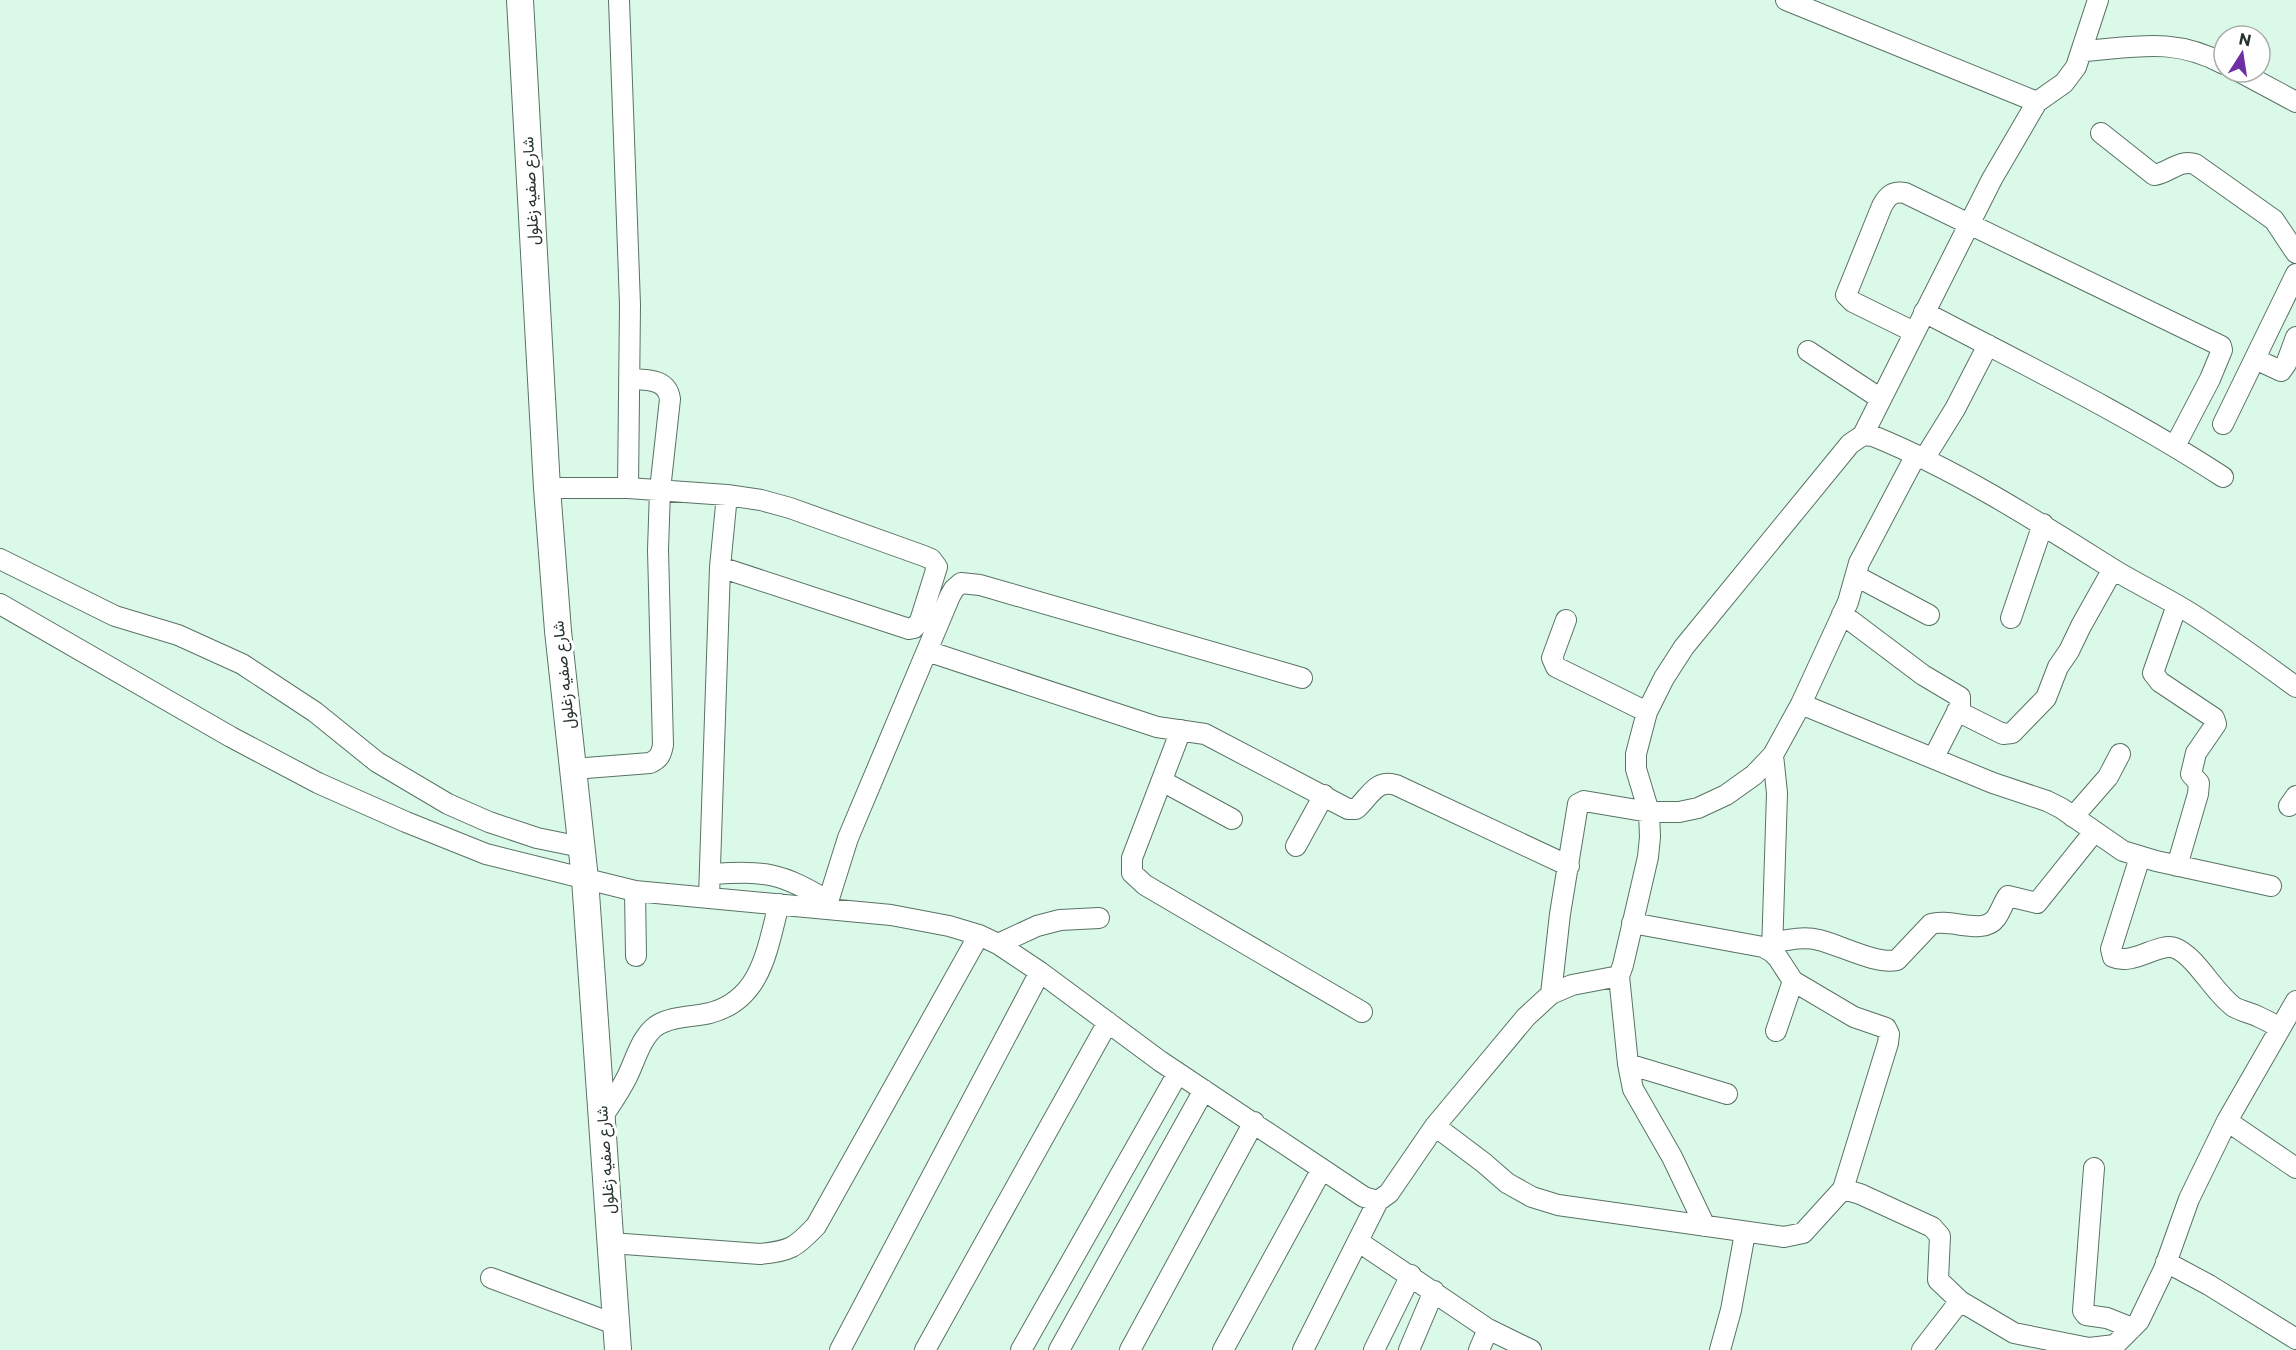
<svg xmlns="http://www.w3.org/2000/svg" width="2296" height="1350" font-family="Commissioner,Vazirmatn,sans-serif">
<rect width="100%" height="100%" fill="#dbf9e8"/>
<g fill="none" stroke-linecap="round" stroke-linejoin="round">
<defs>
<path id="minor" d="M619,0l11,305 -2,183
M1786,0l251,102
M2083,51c54,-4 91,-14 141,13
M2240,72l56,30
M2101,133l53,42c15,-2 25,-16 41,-11l79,56 22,33
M1924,312c101,53 204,103 299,165
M1914,332l-61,-30 -7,-7 36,-89c6,-11 11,-15 23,-13l316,153 1,4 -12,29 -35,67
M1808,351l73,48
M2255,359l26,12 5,-7 10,-27
M2223,424l73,-150
M1863,435l129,-256 45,-77 27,-19 12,-16 22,-67
M1924,459l31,-50 33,-64
M547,488h81l99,7 34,5 29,8 134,48 7,3 6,8 -17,54 -6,7 -5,1 -189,-62
M0,559l115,57 63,19 64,29 73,48 62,50 71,42 41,18 48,16 44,9
M1856,576l73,39
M0,604l231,133 87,46 88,39 80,32 149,37 256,24 58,11 30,9 19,9 42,28 120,89 204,136 14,4 11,-8 46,-67 91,-109 25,-23 21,-9 47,-9 4,-11 25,-108 2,-20 -1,-25 -13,-43v-15l11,-42 17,-34 20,-31 166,-203 13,-9 10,1c86,35 165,86 243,135 25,15 51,27 76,43 36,23 70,48 104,73
M1842,614l81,61 37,22v9l-26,51
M2011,618l32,-94
M1566,620l-14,38 4,9 91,45
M927,651l230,76 48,7 143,75h8c14,-12 19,-30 40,-24l173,81
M1801,704l192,79 54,18 14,7 62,43 33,10 115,25
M1957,711l46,23 9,-1 34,-35 12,-31 11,-16 12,-25 32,-57
M1181,730l-49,128v15l13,12 217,127
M573,769l77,-6c9,-4 11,-8 13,-18l-5,-195 2,-60 10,-91c-3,-21 -24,-19 -41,-20
M1162,781l70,38
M2289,806l7,-10
M2073,817l35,-40 12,-23
M1296,846l28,-51
M2140,857l-29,92 2,8c20,9 46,-15 62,-9 21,8 39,45 59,59 7,4 17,6 25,10 7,3 14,7 21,11
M2177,866l21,-72 1,-11 -8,-9 5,-21 20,-29 -2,-6 -54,-36 -7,-9 24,-68
M711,874c55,-3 69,-2 117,27
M635,891l1,65
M709,897l11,-330 7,-72
M826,908l22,-70 102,-242 4,-7 7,-6 19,2 322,93
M1772,943c15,-3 31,-7 47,-3 21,5 58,25 78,20l34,-36c20,-6 52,12 65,-6 5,-7 7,-15 12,-22l29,7 57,-71
M998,944l39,-18 23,-6 39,-2
M1772,952l5,-159 -4,-38
M1619,976l9,88 5,25 39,68 33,69
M1551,994l9,-80 18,-110 6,-3 65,11h30l19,-4 28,-13 28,-20 19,-20 28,-51 47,-102 11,-39 57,-108
M1776,1031l17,-50
M1628,1064l99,30
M603,1116c8,-12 17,-25 24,-39 8,-16 14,-40 29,-51 15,-10 37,-9 54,-13 52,-14 57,-64 69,-109
M2227,1121l69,47
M1435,1126l49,37 23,20 25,14 26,8 226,32 19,-4 40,-44 45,-146 1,-9 -3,-6 -32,-11 -61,-36 -15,-23 -6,-6 -9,-5 -131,-24
M2094,1168l-11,143 3,4 21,3 25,10
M1843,1189l17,5 72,33 8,9 -2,44 22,21 54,32 75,15 26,-3 24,-24 25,-52 25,-70 38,-78 69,-120
M1359,1242l129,87 43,21
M611,1243l149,11c30,-3 35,-6 56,-28l163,-291
M2166,1262l43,23 87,54
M491,1278l126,47
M840,1350l200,-378
M925,1350l183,-328
M1021,1350l157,-277
M1059,1350l145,-260
M1130,1350l124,-228
M1223,1350l99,-181
M1303,1350l75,-149
M1374,1350l37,-75
M1409,1350l25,-59
M1479,1350l9,-21
M1720,1350l11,-40 14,-77
M1922,1350l38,-49"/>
<path id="tertiary" d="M520,0l27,488 11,143 27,248 33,471"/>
</defs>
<use href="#minor" stroke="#587364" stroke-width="22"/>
<use href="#tertiary" stroke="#587364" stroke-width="28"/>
<use href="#minor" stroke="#fff" stroke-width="20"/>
<use href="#tertiary" stroke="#fff" stroke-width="26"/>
</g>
<g text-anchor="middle" stroke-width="6" stroke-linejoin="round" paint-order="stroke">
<g font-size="16" fill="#27322c" stroke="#fff">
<text transform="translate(530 191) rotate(-93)" y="6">شارع صفيه زغلول</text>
<text transform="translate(563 675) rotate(-96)" y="6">شارع صفيه زغلول</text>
<text transform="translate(605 1160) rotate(-94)" y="6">شارع صفيه زغلول</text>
</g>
</g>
<g transform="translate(2242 54) rotate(12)"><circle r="28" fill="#ffffff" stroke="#a9adab" stroke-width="1.5"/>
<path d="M0-4.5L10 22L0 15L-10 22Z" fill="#6f2ea3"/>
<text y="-9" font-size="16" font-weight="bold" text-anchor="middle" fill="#27322c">N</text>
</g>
</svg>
